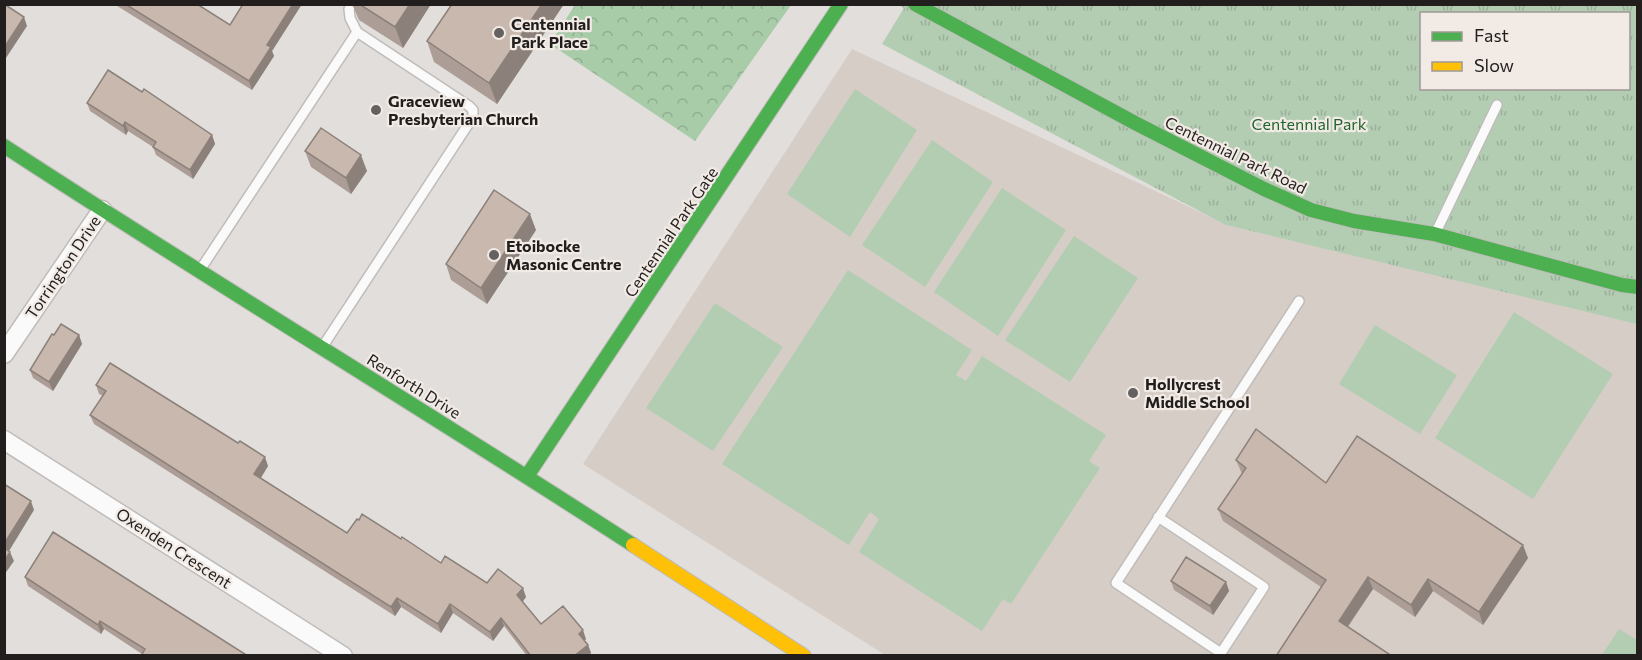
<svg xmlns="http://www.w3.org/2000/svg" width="1642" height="660" font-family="Commissioner,sans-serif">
<defs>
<pattern id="forest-crowns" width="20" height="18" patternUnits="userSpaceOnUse" patternTransform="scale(1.5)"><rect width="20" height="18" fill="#a8cba8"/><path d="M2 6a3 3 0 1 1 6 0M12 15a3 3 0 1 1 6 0" fill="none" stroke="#90ae90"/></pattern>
<pattern id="park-tufts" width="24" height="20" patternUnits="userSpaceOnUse" patternTransform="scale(1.5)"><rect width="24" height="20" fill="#b3cdb2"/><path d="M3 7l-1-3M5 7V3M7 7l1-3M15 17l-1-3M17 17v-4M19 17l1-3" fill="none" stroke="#9ab099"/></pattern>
</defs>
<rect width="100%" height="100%" fill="#e2dedb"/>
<path fill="#d6cdc7" d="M852,49l378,177 407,96v333h-752l-302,-191z"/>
<path fill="#b3cdb2" d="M855,89l62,41 -67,107 -63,-43z
M932,140l61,42 -68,105 -63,-42z
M1002,188l64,42 -68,106 -64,-44z
M1074,236l64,42 -68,104 -65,-42z
M848,270l124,80 -16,25 10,6 16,-25 124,79 -17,26 11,7 -89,136 -8,-5 -21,32 -123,-79 20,-33 -9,-7 -21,33 -127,-81z
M715,303l68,44 -70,104 -67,-43z
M1514,312l99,62 -80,125 -98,-61z
M1375,325l82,50 -37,59 -81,-50z
M1619,629l18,11v15h-35z"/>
<path fill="url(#forest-crowns)" d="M575,5v-1l216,1 -96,136 -145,-97z"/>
<path fill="url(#park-tufts)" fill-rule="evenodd" d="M899,5h738v319l-411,-99 -344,-181 22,-36zM1422,14h206v74h-206z"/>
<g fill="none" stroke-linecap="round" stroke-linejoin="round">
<defs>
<path id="lane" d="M1436,232l61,-127
M200,270l157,-238
M323,346l150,-229v-7l-4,-4 -112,-74 -7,-14 -1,-9 3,-5
M1158,517l106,70 -45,69
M1221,653l-105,-70 183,-282"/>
<path id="street" d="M4,354l98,-144
M4,440l339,216"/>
<path id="fast" d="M915,4l220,119 129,66 47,21 43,11 80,13 188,51 16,2
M4,146c208,136 421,264 629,399
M527,476l314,-472"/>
<path id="slow" d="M633,545l171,111"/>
</defs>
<use href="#lane" stroke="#bfbcba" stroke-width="12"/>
<use href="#street" stroke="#bfbcba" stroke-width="21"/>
<use href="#fast" stroke="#bfbcba" stroke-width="16"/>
<use href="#slow" stroke="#bfbcba" stroke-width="16"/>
<use href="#lane" stroke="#fbfafa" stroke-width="9"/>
<use href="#street" stroke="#fbfafa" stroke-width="18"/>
<use href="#fast" stroke="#4caf50" stroke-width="14"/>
<use href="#slow" stroke="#ffc107" stroke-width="14"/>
</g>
<path fill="#ac9e96" d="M114,4h83l33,21 13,-21h59l-30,47 2,5 -22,34z
M352,4h79l-28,44 -44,-28z
M452,4h112l-67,100 -63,-42 -7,-21z
M142,92l70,43 3,9 -22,35 -37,-24 -3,-8 -25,-16 -2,4 -36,-24 -3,-8z
M305,151l62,20 -16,23 -40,-27z
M536,230l-49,74 -36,-24 -5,-16z
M54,335h25l3,9 -29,47 -20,-13 -3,-8z
M96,385l172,81 -7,12 86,55 54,6 40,24 46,20 39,14 -4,5 19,22 45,15 -2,2 4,4 3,8 -3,3h-61l-23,-30 -11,15 -40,-28 -12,20 -40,-26 -6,9 -301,-192 -4,-9 13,-19 -4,-2z
M1236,460l90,23 202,75 -45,67 -50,-34 -18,26 -42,-28 -25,38 -72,29 45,-69 -98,-66 -5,-12 24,-35z
M25,577l223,79 -106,-2 -38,-25 -3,5 -73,-48z
M1171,581l55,1 3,9 -16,24 -39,-25z"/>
<path fill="#8c817a" d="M293,4h9l-30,47 2,5 -22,34 -3,-9 18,-36z
M410,4h21l-28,44 -8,-21z
M542,4h22l-67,100 -8,-21z
M24,17l3,9 -21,32 -2,-5v-5z
M125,122l3,9 -2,4 -3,-9z
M212,135l3,9 -22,35 -3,-9z
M361,155l6,16 -16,23 -5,-16z
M530,214l6,16 -49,74 -6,-16z
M79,335l3,9 -29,47 -4,-9z
M265,457l3,9 -10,16 -4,-8z
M31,501l3,9 -28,46 -2,-4v-8z
M1523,545l5,13 -45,67 -4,-13z
M10,552l4,9 -10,14v-14z
M1368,577l5,12 -30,44 -4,-12z
M1428,579l5,12 -18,26 -4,-12z
M1226,582l3,9 -16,24 -3,-9z
M523,588l3,9 -5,7 -4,-9z
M397,598l4,9 -6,9 -4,-9z
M450,604l3,9 -12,20 -3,-9z
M501,618l3,8 -11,15 -3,-9z
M100,621l4,8 -3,5 -3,-9z
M583,630l3,9 -4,4 -3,-9z
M588,645l3,8 -3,3h-14z"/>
<path fill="#c8b8ae" stroke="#8c817a" stroke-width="1.5" d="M4,4l20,13 -20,31z
M125,4h72l33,21 13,-21h50l-26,41 4,2 -22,34z
M359,4h51l-15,23z
M452,4h90l-53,79 -62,-42z
M108,70l34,22 2,-3 68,46 -22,35 -37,-23 3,-5 -31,-20 -2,4 -36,-23z
M321,128l40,27 -15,23 -41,-27z
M494,190l36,24 -49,74 -35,-24z
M61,324l18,11 -30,47 -19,-12 22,-36 2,1z
M110,363l128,80 2,-2 25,16 -11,17 93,59 10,-14 2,1 3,-6 39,25 1,-2 39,26 4,-7 42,27 11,-14 25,19 -6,7 24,29 22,-18 20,24 -4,4 9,11 -14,11h-43l-30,-38 -11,14 -40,-28 -12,20 -41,-26 -6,9 -301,-192 16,-24 -10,-6z
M1256,429l70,54 31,-47 166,109 -44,67 -51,-33 -17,26 -43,-28 -29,44 53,35h-116l50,-76 -108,-71 28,-41 -10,-8z
M4,484l27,17 -27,43z
M53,532l195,124h-107l4,-7 -45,-28 -2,4 -73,-48z
M4,548l6,4 -6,9z
M1186,557l40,25 -16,24 -39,-25z"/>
<g fill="#656160" stroke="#f2eae5" stroke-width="2">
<circle cx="499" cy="33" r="6"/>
<circle cx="376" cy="110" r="6"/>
<circle cx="494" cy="255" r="6"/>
<circle cx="1133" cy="393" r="6"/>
</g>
<g text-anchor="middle" stroke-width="4.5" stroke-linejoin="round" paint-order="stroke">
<g font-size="16" font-weight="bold" fill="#211e1d" stroke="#f2eae5" text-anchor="start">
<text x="511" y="30">Centennial<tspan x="511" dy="18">Park Place</tspan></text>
<text x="388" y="107">Graceview<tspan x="388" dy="18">Presbyterian Church</tspan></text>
<text x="506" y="252">Etoibocke<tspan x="506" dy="18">Masonic Centre</tspan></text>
<text x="1145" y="390">Hollycrest<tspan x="1145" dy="18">Middle School</tspan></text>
</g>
<g font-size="16" fill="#1f642c" stroke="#f2eae5">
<text x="1309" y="130">Centennial Park</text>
</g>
<g font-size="16" fill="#211e1d" stroke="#f2eae5">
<text transform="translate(1236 155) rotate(26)" y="6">Centennial Park Road</text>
<text transform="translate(671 232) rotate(-56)" y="6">Centennial Park Gate</text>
<text transform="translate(63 267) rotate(-56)" y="6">Torrington Drive</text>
<text transform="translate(414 386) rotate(32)" y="6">Renforth Drive</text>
<text transform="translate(174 548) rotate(33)" y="6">Oxenden Crescent</text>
</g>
</g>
<rect width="1642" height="660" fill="none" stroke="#211e1d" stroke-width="12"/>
<rect x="1420" y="12" width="210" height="78" fill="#f2eae5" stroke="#9e9895" stroke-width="1.5"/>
<rect x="1432" y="32" width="30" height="9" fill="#4caf50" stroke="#9e9895" stroke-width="1.5"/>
<text x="1474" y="42" font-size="18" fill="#211e1d">Fast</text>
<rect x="1432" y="62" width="30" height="9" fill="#ffc107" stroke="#9e9895" stroke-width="1.5"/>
<text x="1474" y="72" font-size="18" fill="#211e1d">Slow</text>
</svg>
